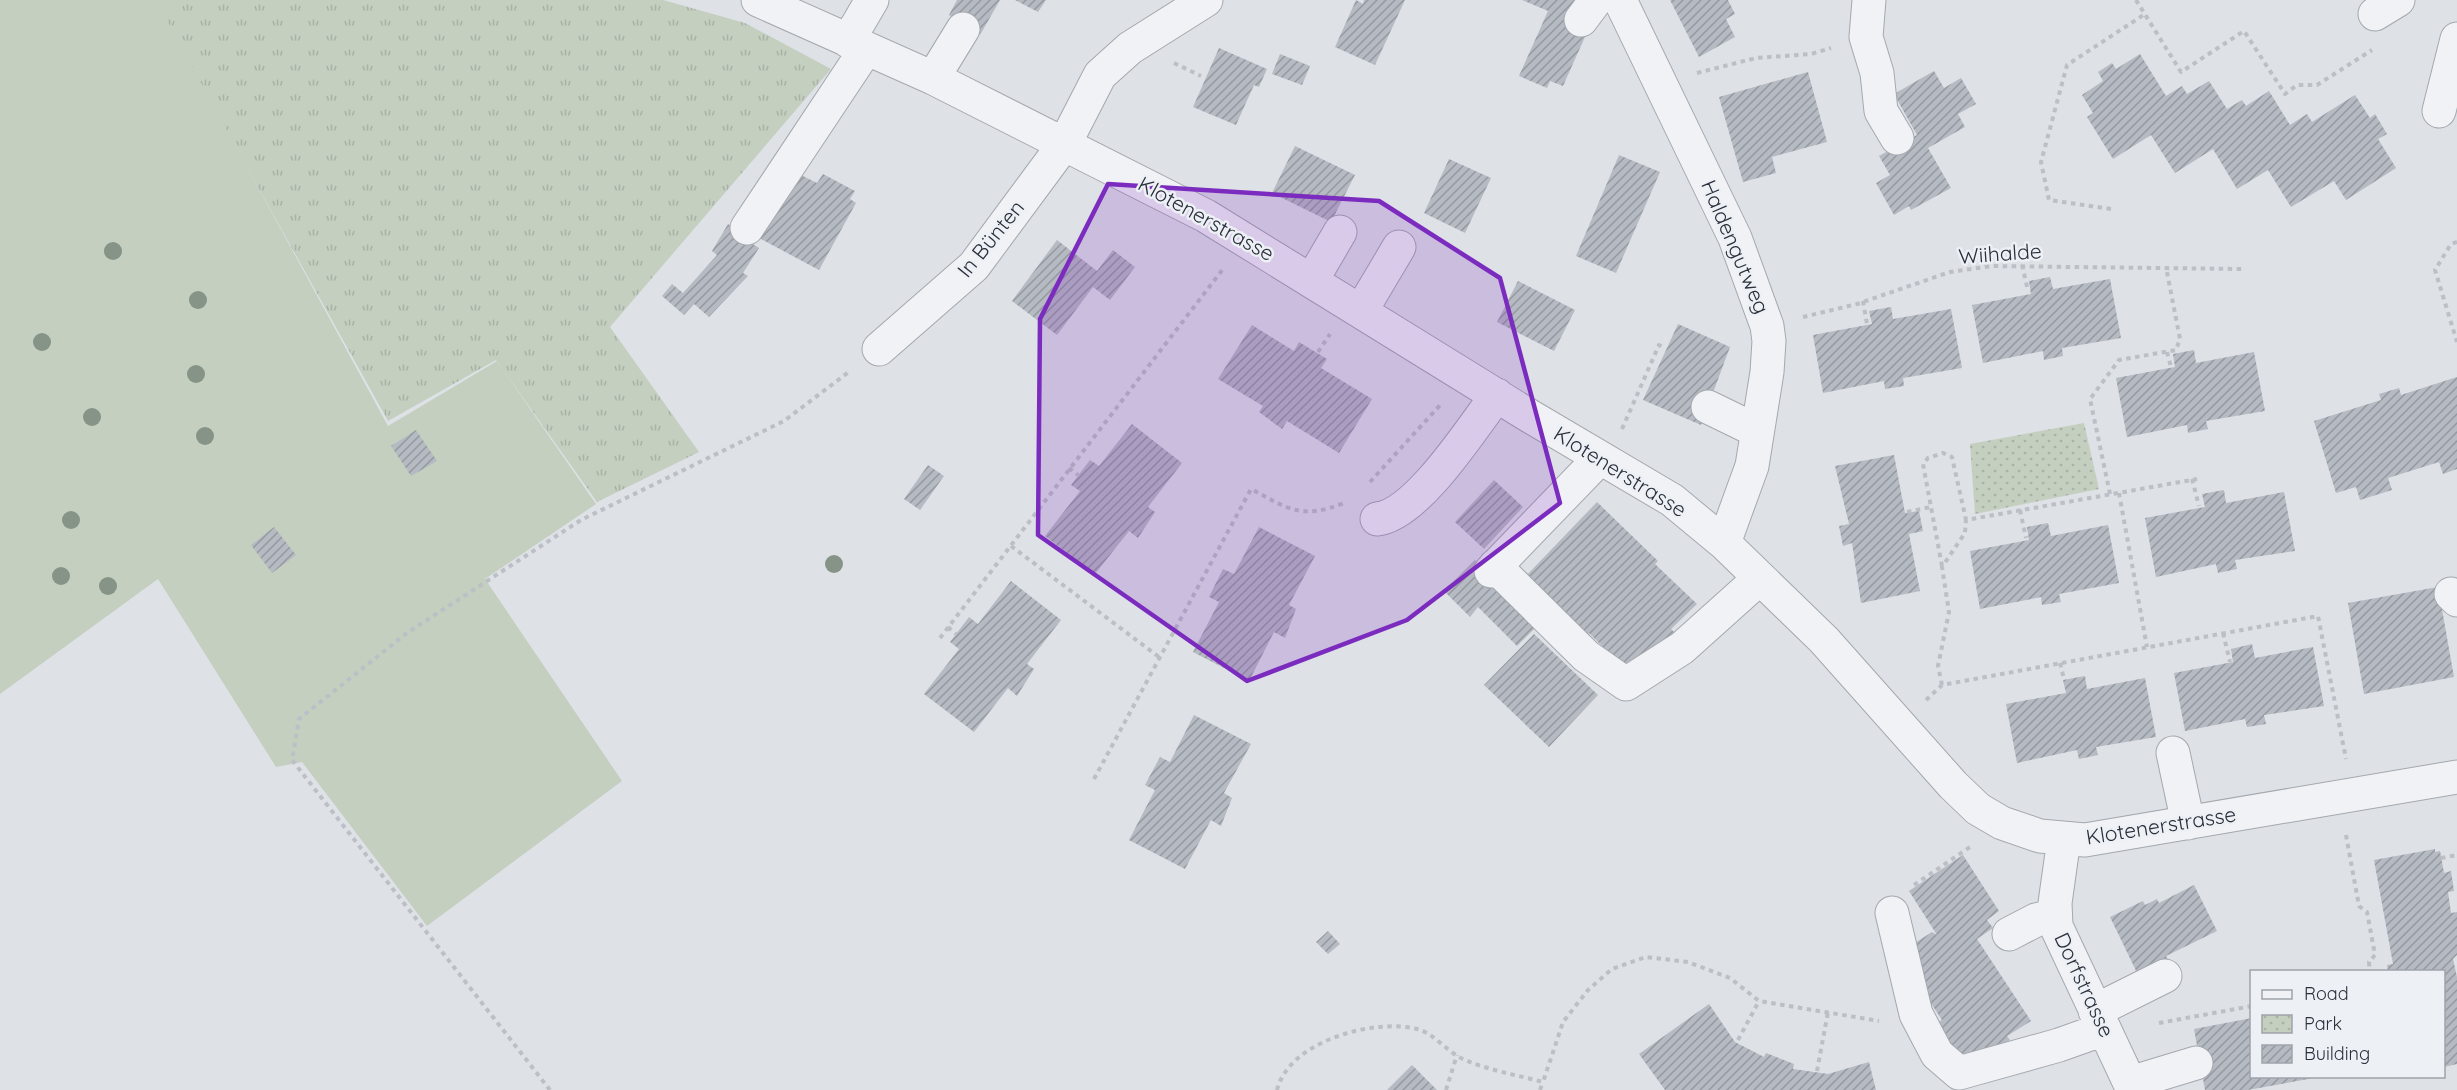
<svg xmlns="http://www.w3.org/2000/svg" width="2457" height="1090" font-family="Quicksand,sans-serif">
<defs>
<pattern id="grass-tufts" width="24" height="20" patternUnits="userSpaceOnUse" patternTransform="scale(1.5)"><rect width="24" height="20" fill="#c4cfc0"/><path d="M3 7l-1-3M5 7V3M7 7l1-3M15 17l-1-3M17 17v-4M19 17l1-3" fill="none" stroke="#a8b2a6"/></pattern>
<pattern id="park-dots" width="8" height="8" patternUnits="userSpaceOnUse" patternTransform="scale(1.5)"><rect width="8" height="8" fill="#c4cfc0"/><path d="M2 2h.1M6 6h.1" fill="none" stroke="#a8b2a6" stroke-width="1.8" stroke-linecap="round"/></pattern>
<pattern id="building-hatch" width="6" height="6" patternUnits="userSpaceOnUse" patternTransform="scale(1.5)"><rect width="6" height="6" fill="#b6bac2"/><path d="M-1 1l2-2M0 6l6-6M5 7l2-2" fill="none" stroke="#94989f"/></pattern>
</defs>
<rect width="100%" height="100%" fill="#dee1e6"/>
<path fill="url(#grass-tufts)" d="M154,0h509l82,23 86,46 -221,258 89,125 -102,50 -101,-142 -108,61z"/>
<path fill="url(#park-dots)" d="M2084,423l15,66 -124,25 -5,-70z"/>
<path fill="#c4cfc0" d="M0,0h156l232,426 109,-65 99,143 -111,75 137,202 -195,145 -125,-164 -26,5 -118,-188 -158,115z"/>
<path fill="url(#building-hatch)" d="M957,0h43l-20,35 -31,-20z
M1015,0h31l-8,12z
M1356,0l7,4 1,-4h41l-30,65 -40,-18z
M1522,0h55l12,28 -26,58 -13,-5 -3,7 -28,-12 29,-65z
M1670,0h58l7,14 -9,5 9,18 -36,20z
M1219,48l48,21 -8,18 -5,-2 -18,40 -43,-18z
M1280,54l30,12 -8,19 -30,-11z
M2140,54l26,42 16,-10 5,8 22,-13 18,28 15,-9 4,6 23,-15 21,34 17,-11 5,8 43,-27 15,23 5,-4 12,20 -9,5 18,29 -50,32 -12,-19 -43,26 -23,-37 -31,19 -24,-40 -38,24 -24,-38 -38,24 -26,-42 6,-4 -11,-18 21,-14 -5,-9 14,-9 4,6z
M1934,71l10,17 17,-10 15,26 -18,10 7,13 -37,21 23,40 -40,22 -2,-4 -15,9 -18,-32 14,-8 -11,-19 38,-21 -23,-41z
M1808,72l19,70 -55,15 4,16 -33,9 -24,-85z
M1295,146l60,29 -24,47 -59,-29z
M1619,155l41,17 -44,101 -40,-17z
M1449,159l42,19 -26,55 -41,-20z
M793,171l24,12 6,-9 32,17 -5,8 6,4 -37,67 -60,-32z
M728,224l21,14 -1,3 11,7 -16,25 5,3 -39,41 -15,-13 -10,11 -22,-19 10,-12 11,9 34,-38 -5,-4z
M1057,240l40,31 16,-21 22,17 -25,33 -17,-13 -36,48 -45,-34z
M2050,277l3,12 57,-10 11,59 -59,10 1,8 -19,4 -1,-9 -60,12 -11,-58 59,-11 -2,-13z
M1518,281l57,29 -21,41 -57,-29z
M1891,307l2,12 58,-10 11,59 -59,10 1,8 -19,3 -1,-8 -61,12 -10,-58 59,-11 -3,-13z
M1678,324l52,23 -29,78 -58,-25z
M1252,325l42,26 5,-9 28,17 -6,9 51,31 -33,54 -52,-32 -5,8 -23,-17 4,-6 -45,-27z
M2194,350l2,13 58,-11 11,59 -59,10 2,8 -20,4 -1,-8 -60,12 -11,-59 59,-11 -2,-13z
M2457,377v92l-14,5 -4,-12 -51,16 4,12 -32,10 -4,-13 -20,6 -22,-72 67,-21 -2,-6 20,-6 2,7z
M1132,424l50,39 -34,44 7,5 -17,26 -9,-7 -34,43 -50,-38 35,-45 -9,-6 19,-25 9,6z
M416,430l21,31 -26,15 -20,-30z
M1894,455l11,58 14,-2 4,20 -14,3 11,57 -59,12 -9,-60 -9,3 -4,-20 10,-2 -14,-58z
M928,465l16,11 -24,34 -16,-11z
M1494,480l29,27 -39,42 -29,-27z
M2224,490l2,13 58,-11 11,59 -60,9 2,9 -19,4 -2,-9 -60,13 -11,-59 60,-11 -3,-13z
M1597,502l61,59 -3,3 42,40 -26,25 7,7 -49,37 -40,-40 -7,7 -61,-59z
M2048,523l3,13 57,-11 11,58 -60,11 2,8 -19,3 -1,-8 -61,12 -10,-58 59,-11 -2,-13z
M274,527l22,28 -24,18 -21,-28z
M1259,527l56,29 -26,49 7,4 -11,29 -11,-6 -25,49 -56,-29 26,-50 -10,-5 14,-28 11,5z
M1475,560l64,64 -22,22 -39,-39 -8,10 -26,-26z
M1011,581l50,39 -34,44 7,5 -17,27 -9,-8 -34,44 -50,-38 35,-45 -9,-7 19,-25 9,7z
M2438,587l16,90 -90,17 -16,-91z
M1534,634l64,61 -49,52 -65,-62z
M2252,644l3,14 58,-11 11,59 -60,9 2,9 -19,3 -2,-8 -60,12 -11,-58 59,-11 -2,-13z
M2085,676l2,13 58,-11 11,59 -60,10 2,8 -19,4 -2,-9 -60,13 -11,-59 60,-11 -3,-13z
M1194,715l57,29 -27,49 8,5 -11,28 -10,-6 -26,49 -56,-29 26,-50 -10,-5 15,-28 10,5z
M2435,849v3l5,-1 4,22 7,-2 3,20 -6,1 3,21 6,-1v43l-4,4 4,18v87l-13,3v-95h-56l-1,-7 6,-1 -19,-104z
M1963,855l36,56 -12,9 6,8 -16,11 54,82 -24,15 3,4 -37,24 -44,-35 13,-9 -29,-44 -6,-28 25,-16 5,3 -28,-44z
M2194,885l23,46 -51,25 5,9 -31,14 -30,-62 33,-16 2,4 12,-6 2,4z
M1328,931l12,13 -12,10 -12,-12z
M1709,1004l26,38 29,15 2,-4 28,11 -1,5 35,5 41,-12 7,28h-211l-26,-36z
M2252,1018v58l62,2 -66,12h-43l-11,-61z
M1412,1065l25,25h-50z"/>
<g fill="none" stroke-linecap="round" stroke-linejoin="round">
<defs>
<path id="minor" d="M758,0l175,78 273,138 322,199 144,85 52,43 100,97 129,145 25,24 24,14 38,13 45,4 372,-63
M1620,0l115,238 32,88 2,15 -2,31 -15,94 -28,77
M1869,0l-3,37 11,36 4,38 16,27
M2375,14l23,-14
M1581,20l15,-20
M848,41l24,-41
M933,78l30,-49
M2439,111l18,-72
M747,228l119,-179
M1312,280l28,-48
M1361,311l38,-64
M879,349l95,-83 91,-123 35,-68 30,-27 76,-48
M1708,407l37,18 13,3
M1377,519c40,-4 95,-91 120,-124
M1495,566l91,90 40,28 56,-36 78,-70
M1491,571l109,-113
M2451,594l6,6
M2173,753l15,70
M2064,839l-9,64 1,23 77,164
M1892,913l24,101 21,40 22,19 100,-28 45,-16
M2009,934l27,-14 19,-5
M2095,1011l70,-35
M2130,1083l66,-20"/>
</defs>
<use href="#minor" stroke="#a4a8af" stroke-width="35"/>
<path stroke="#bcbfc5" stroke-width="4" stroke-dasharray="4.5 4.5" stroke-linecap="butt" d="M2136,0l45,72 63,-41 41,63 12,-9h20l55,-35
M1174,63l27,13
M1697,73l59,-15 55,-4 20,-6
M2111,209l-62,-9 -8,-38 26,-97 78,-51
M2457,242l-6,2 -16,26 22,72
M2022,265l6,26
M1863,301l4,23
M1803,317l54,-13 93,-32 42,-6 250,3
M1318,352l12,-18
M2167,352l4,15
M1622,429l37,-84 6,4
M1069,468l9,7
M2192,479l7,27
M1370,482l72,-79
M2119,493l28,154
M2110,494l-20,-95 29,-39 57,-10 4,-11 -14,-72
M2020,510l6,28
M1907,512l24,-5
M1011,546l148,111
M1942,566l-19,-102 5,-6 15,-5 9,4 14,63
M948,627l8,7
M2223,633l7,29
M940,638l283,-369
M2060,663l4,16
M1942,685l-4,-19 11,-54 -7,-45 23,-34 1,-13 231,-41
M1926,700l16,-15 376,-69 28,143
M1094,779l157,-290c38,20 50,31 93,14
M2346,835l13,71 8,6 8,43 -6,7 1,10
M2441,858l16,-3
M1914,885l56,-38
M2159,1023l93,-17
M1738,1040l21,-39
M1817,1071l11,-59
M550,1090l-258,-330 7,-41 108,-86 174,-113 203,-99 66,-50
M1277,1090c12,-49 97,-72 140,-61 17,4 30,23 46,30 24,11 54,16 80,23l20,-60 25,-32 24,-21 34,-12 42,5 42,16 29,23 120,20
M1446,1090l11,-35
M1540,1090l3,-8"/>
<use href="#minor" stroke="#f0f2f5" stroke-width="33"/>
</g>
<g fill="#859486">
<circle cx="113" cy="251" r="9"/>
<circle cx="198" cy="300" r="9"/>
<circle cx="42" cy="342" r="9"/>
<circle cx="196" cy="374" r="9"/>
<circle cx="92" cy="417" r="9"/>
<circle cx="205" cy="436" r="9"/>
<circle cx="71" cy="520" r="9"/>
<circle cx="834" cy="564" r="9"/>
<circle cx="61" cy="576" r="9"/>
<circle cx="108" cy="586" r="9"/>
</g>
<path fill="#7b2cbf" fill-opacity="0.2" stroke="#7b2cbf" stroke-width="4.5" stroke-linejoin="round" d="M1108,184l271,17 121,77 60,225 -153,117 -160,61 -209,-146 2,-216z"/>
<g text-anchor="middle" stroke-width="5" stroke-linejoin="round" paint-order="stroke">
<g font-size="21" fill="#292f3b" stroke="#edf0f4">
<text transform="translate(1206 219) rotate(29)" y="7">Klotenerstrasse</text>
<text transform="translate(991 239) rotate(-51)" y="7">In Bünten</text>
<text transform="translate(1735 247) rotate(67)" y="7">Haldengutweg</text>
<text transform="translate(2000 254) rotate(-4)" y="7">Wiihalde</text>
<text transform="translate(1620 472) rotate(32)" y="7">Klotenerstrasse</text>
<text transform="translate(2161 826) rotate(-9)" y="7">Klotenerstrasse</text>
<text transform="translate(2084 985) rotate(65)" y="7">Dorfstrasse</text>
</g>
</g>
<rect x="2250" y="970" width="195" height="108" fill="#edf0f4" stroke="#9fa3aa" stroke-width="1.5"/>
<rect x="2262" y="990" width="30" height="9" fill="#f0f2f5" stroke="#9fa3aa" stroke-width="1.5"/>
<text x="2304" y="1000" font-size="18" fill="#292f3b">Road</text>
<rect x="2262" y="1015" width="30" height="18" fill="url(#park-dots)" stroke="#9fa3aa" stroke-width="1.5"/>
<text x="2304" y="1030" font-size="18" fill="#292f3b">Park</text>
<rect x="2262" y="1045" width="30" height="18" fill="url(#building-hatch)" stroke="#9fa3aa" stroke-width="1.5"/>
<text x="2304" y="1060" font-size="18" fill="#292f3b">Building</text>
</svg>
